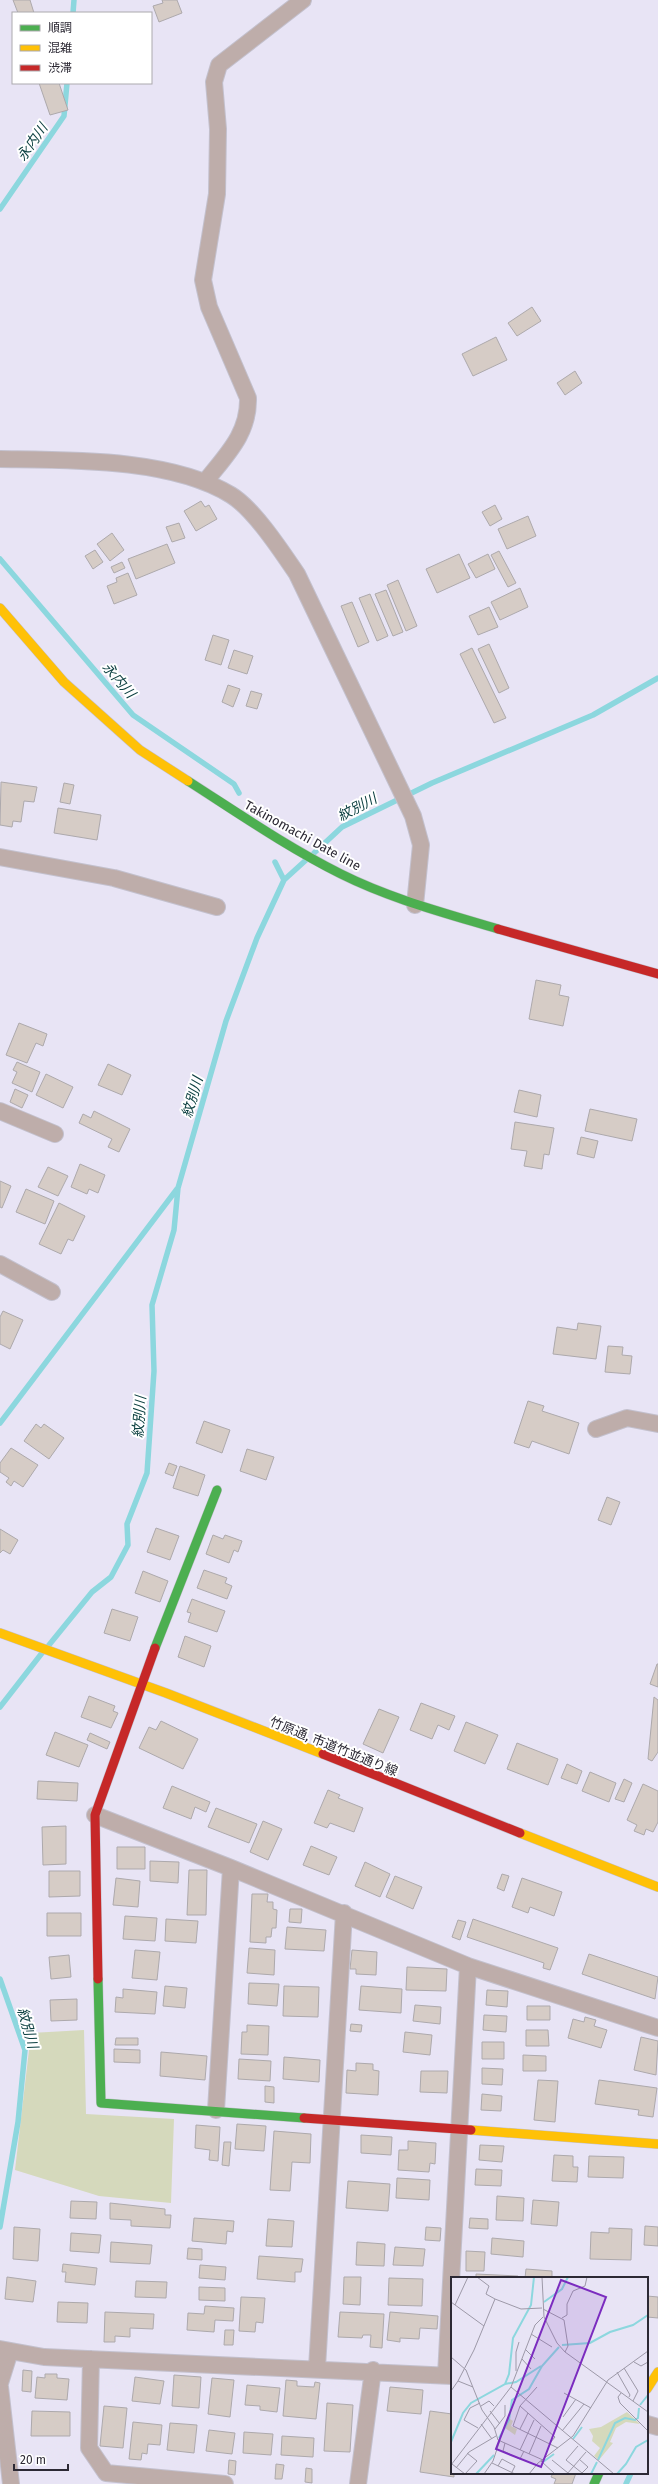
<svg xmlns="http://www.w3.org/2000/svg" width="658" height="2484" font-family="'Fira Sans','Noto Sans JP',sans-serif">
<rect width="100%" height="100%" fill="#e8e4f5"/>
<path fill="#d5d9bc" d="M84,2030l2,84 88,5 -3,84 -72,-7 -84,-26 16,-137z"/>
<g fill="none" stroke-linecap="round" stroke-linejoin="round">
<path stroke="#8cd7de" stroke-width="5.5" d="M73,13l1,-13
M0,209l64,-93 3,-33
M0,559l133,156 101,69 5,9
M314,853l28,-26 90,-44 161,-68 65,-37
M275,862l9,18
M0,1423l177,-234
M49,1645l43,-53 19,-15 17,-32 -1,-21 20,-51 7,-102 -2,-66 22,-75 4,-42 48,-167 31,-83 27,-58 22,-20
M0,1707l42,-54
M0,1979l25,71 -7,72 -18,105
M626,2484l5,-11"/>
</g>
<path fill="#d6ccc6" stroke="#ada9ac" d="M13,0h17l4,13h-16z
M162,0h15l5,13 -23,9 -6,-16 10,-3z
M39,83h20l9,27 -18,5z
M532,307l9,14 -24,15 -9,-13z
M496,337l11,23 -34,16 -11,-22z
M575,371l7,12 -17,12 -8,-12z
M201,501l4,6 4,-2 8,14 -21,12 -12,-20z
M495,505l7,14 -12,7 -8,-14z
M528,516l8,20 -29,13 -9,-20z
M179,523l6,15 -13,4 -6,-15z
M112,533l12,17 -14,11 -13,-17z
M167,544l8,19 -39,16 -8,-20z
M95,550l8,12 -10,7 -8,-13z
M499,551l17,32 -8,4 -17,-32z
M459,554l11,24 -33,15 -11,-24z
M488,554l7,15 -19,9 -8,-14z
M122,562l3,6 -11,5 -3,-6z
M128,573l9,22 -23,9 -7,-18 10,-4 -1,-4z
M398,580l19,46 -11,5 -19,-46z
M520,588l8,19 -28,13 -9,-18z
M386,590l17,42 -10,4 -18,-42z
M370,594l18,42 -11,5 -18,-43z
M352,602l17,40 -11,5 -17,-41z
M489,607l9,20 -20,8 -9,-19z
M213,635l16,5 -8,25 -16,-5z
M489,644l20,44 -10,5 -21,-44z
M472,648l34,70 -12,5 -34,-69z
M234,650l19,6 -6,18 -19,-6z
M228,685l12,4 -7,18 -11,-5z
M251,691l11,3 -5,15 -11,-3z
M1,782l36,5 -3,15 -10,-1 -3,21 -8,-1 -1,6 -12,-2z
M64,783l10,2 -4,19 -10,-2z
M58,808l43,7 -4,25 -43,-7z
M536,980l25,5 -2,10 10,2 -6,29 -34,-7z
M19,1023l28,11 -4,12 -7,-3 -9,20 -21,-8z
M17,1062l23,10 -8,20 -20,-9 5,-11 -4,-2z
M108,1064l23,11 -9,20 -24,-10z
M46,1074l27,13 -10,21 -27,-13z
M15,1089l13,6 -6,13 -12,-6z
M519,1090l22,5 -4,22 -23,-5z
M590,1109l47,10 -5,22 -47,-10z
M94,1111l36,18 -11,23 -11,-5 4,-8 -33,-16 4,-9 8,4z
M515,1122l39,6 -5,27 -5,-1 -2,15 -18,-3 3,-15 -16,-2z
M581,1137l17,4 -4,17 -17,-4z
M80,1164l25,11 -7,18 -9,-4 -2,5 -16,-7z
M48,1167l20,9 -10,20 -20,-9z
M0,1181l11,5 -9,22 -2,-1z
M26,1189l28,12 -9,23 -29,-12z
M59,1203l26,13 -12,25 -5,-2 -7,15 -22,-10z
M3,1311l20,9 -13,29 -10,-5v-27z
M578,1323l23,3 -5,33 -43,-5 4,-27 20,3z
M608,1346l15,1 -1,8 10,1 -2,18 -25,-2z
M528,1401l16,5 -2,5 37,12 -10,31 -37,-13 -3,7 -15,-5z
M204,1421l26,9 -8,23 -26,-10z
M36,1424l5,4 3,-4 20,14 -15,21 -25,-18z
M11,1448l27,17 -15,22 -9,-6 -3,5 -5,-4 3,-4 -9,-6v-9z
M247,1449l27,8 -8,23 -26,-9z
M169,1463l8,3 -4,10 -8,-3z
M180,1466l25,9 -7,21 -25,-8z
M607,1497l13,5 -9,23 -13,-5z
M156,1528l23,8 -9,24 -23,-8z
M0,1529l18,11 -8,14 -7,-4 -3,3z
M213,1535l10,4 2,-4 17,6 -4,11 -4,-2 -5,13 -23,-9z
M204,1570l23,8 -2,5 7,3 -5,13 -30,-11z
M143,1571l25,10 -8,21 -25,-9z
M192,1599l33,12 -8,21 -29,-10 3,-9 -4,-1z
M112,1609l26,8 -8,24 -26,-8z
M185,1636l26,10 -7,21 -26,-10z
M657,1664h1v23l-8,-3z
M89,1696l26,10 -2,5 5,2 -7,15 -30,-11z
M654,1697l4,3v52l-6,9 -4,-2z
M421,1703l34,13 -6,14 -11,-5 -6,14 -22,-9z
M379,1709l20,8 -16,36 -20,-9z
M161,1721l37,18 -15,30 -44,-21 10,-21 7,3z
M466,1722l32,13 -13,29 -31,-13z
M55,1732l33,13 -9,22 -33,-12z
M90,1733l20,9 -3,7 -20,-9z
M517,1743l41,16 -10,26 -41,-16z
M567,1764l15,7 -5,13 -16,-6z
M590,1772l26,11 -7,19 -27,-11z
M624,1779l8,4 -8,19 -9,-3z
M38,1781l40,2 -1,18 -40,-2z
M643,1784l15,7v31l-5,10 -7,-3 -2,6 -10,-4 3,-6 -10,-5z
M172,1786l38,16 -4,10 -11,-5 -4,12 -28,-11z
M328,1790l12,5 -2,3 25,10 -9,24 -24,-9 -3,5 -13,-5z
M216,1808l41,16 -8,19 -41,-16z
M263,1821l19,8 -14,31 -18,-8z
M66,1826v38l-23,1 -1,-38z
M311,1846l26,11 -8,18 -26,-10z
M117,1847h28v22h-28z
M150,1861l29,1 -1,21 -28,-2z
M365,1862l25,12 -10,23 -25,-11z
M189,1870h18l-1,45h-19z
M49,1871h31v25l-31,1z
M502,1874l7,2 -5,15 -7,-3z
M395,1876l27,11 -9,22 -27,-12z
M116,1878l24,3 -2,26 -25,-2z
M522,1878l40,14 -8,24 -24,-9 -2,6 -16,-6z
M252,1894h16l-1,8h6v7l4,1 -1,18h-4l-1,9h-5v6l-16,-1z
M290,1909h12l-1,14 -12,-1z
M47,1913h34v23h-34z
M125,1916l32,2 -2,23 -32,-2z
M166,1919l32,2 -2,22 -31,-2z
M473,1919l85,29 -8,22 -7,-2 1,-5 -77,-26z
M458,1920l8,2 -6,18 -8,-3z
M287,1927l39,3 -2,21 -39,-2z
M249,1948l26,2 -1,25 -27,-2z
M135,1950l25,2 -3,28 -25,-2z
M352,1950l25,2 -1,23 -20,-1v-5h-6z
M589,1954l69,23 -3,22 -73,-25z
M69,1955l2,22 -20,2 -2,-22z
M407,1967l40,2 -1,22 -40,-1z
M249,1983l30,1 -2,22 -29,-2z
M165,1986l22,2 -2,20 -22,-2z
M284,1986l35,1 -1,30 -35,-1z
M361,1986l41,3 -1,24 -42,-3z
M123,1989l34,3 -2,22 -40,-2 1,-15 7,1z
M487,1990l21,1 -1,16 -21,-2z
M77,1999v21l-26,1 -1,-21z
M415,2005l26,2 -1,17 -27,-3z
M527,2006h23v14h-23z
M484,2015l23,1 -1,16 -23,-2z
M585,2017l11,3 -2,6 13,4 -6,18 -33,-10 5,-19 11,3z
M351,2024l11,1 -1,7 -11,-1z
M247,2025l22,1 -1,29 -27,-1 1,-22h5z
M526,2030h22l1,16h-23z
M405,2032l27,3 -2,20 -27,-3z
M641,2037l17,4 -2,34 -22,-5z
M116,2038h22v7h-23z
M482,2042h22v17h-22z
M114,2049l26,1v13l-26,-1z
M161,2052l46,4 -2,24 -45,-4z
M523,2055l23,1v15h-23z
M284,2057l36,3 -1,22 -36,-3z
M239,2059l32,2 -1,20 -32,-2z
M356,2063l17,1v6l6,1 -1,24 -32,-2 1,-23 9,1z
M482,2068l21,1 -1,16 -20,-1z
M421,2071h27l-1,22 -27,-1z
M538,2080l20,1 -3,41 -21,-2z
M599,2080l58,8 -4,29 -15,-2 1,-5 -44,-6z
M265,2086l9,1v16l-9,-1z
M482,2094l20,2 -1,15 -20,-1z
M237,2124l29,2 -2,25 -29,-2z
M196,2125l24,2 -2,34 -9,-1 1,-10 -15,-2z
M274,2131l37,3 -1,29 -18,-1 -2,29 -20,-1z
M361,2135l31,2 -1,18 -30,-2z
M408,2141l28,2 -1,21 -5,-1 -1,9 -31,-2 1,-20h9z
M224,2142h7l-2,24 -7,-1z
M480,2145l24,1 -2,16 -23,-2z
M554,2155l19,1v11h5l-1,15 -25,-1z
M589,2156l35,1 -1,21 -35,-1z
M476,2169l26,1 -1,16 -26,-1z
M397,2178l33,2 -1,20 -33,-2z
M348,2181l42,3 -2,27 -42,-3z
M497,2196l27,2 -1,23 -27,-1z
M533,2200l26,2 -2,24 -26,-2z
M71,2201l26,1 -1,17 -26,-1z
M110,2203l55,6v6h6l-1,13 -39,-2v-6l-21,-1z
M194,2218l40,3 -1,11 -6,-1 -1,13 -34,-3z
M470,2218l18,1v10l-19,-1z
M268,2219l26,2 -2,26 -26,-1z
M645,2226l13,1v19l-14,-1z
M14,2227l26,2 -2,32 -25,-2z
M426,2227l15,1 -1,13 -15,-1z
M609,2228l23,1 -1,31 -41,-1 1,-27 18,1z
M71,2233l30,2 -2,18 -29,-2z
M492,2238l32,3 -1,16 -32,-3z
M111,2242l41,3 -2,19 -40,-2z
M357,2242l28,2 -1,22 -28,-1z
M395,2247l30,2 -2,17 -30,-1z
M188,2248l14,1v11l-15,-1z
M466,2251l19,1 -1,19h-18z
M259,2256l44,3 -2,13h-6v10l-38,-3z
M63,2264l34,4 -2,17 -30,-3 1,-10h-4z
M200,2265l26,2 -1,13 -26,-2z
M526,2269l26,2v7h-27z
M476,2274l42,2v2h-42z
M7,2277l29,4 -3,21 -28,-3z
M344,2277h17l-1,28 -17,-1z
M389,2278l34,1 -1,27 -34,-1z
M136,2281l31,1 -1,16 -31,-1z
M199,2287l26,1v13l-26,-1z
M647,2296l11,1v21l-11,-1z
M241,2297l24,1 -2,25 -7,-1 -1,10 -16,-1z
M58,2302l30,1 -1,20 -30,-1z
M205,2306l29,2 -1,13 -18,-1 -1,12 -27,-2 1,-17 16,1z
M105,2312l49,2 -1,15 -23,-1v9l-15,-1v6h-11z
M340,2312l44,2 -2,34 -12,-1 1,-12h-8l-1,3 -24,-1z
M390,2312l48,4 -1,13 -17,-1 -1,11 -19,-1v4l-13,-2z
M225,2330h9l-1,15h-9z
M23,2370l9,1 -1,21 -9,-1z
M45,2374h12v4l12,1 -2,21 -32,-2 2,-21 8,1z
M174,2375l27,2 -2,31 -27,-2z
M135,2377l29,4 -4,23 -28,-3z
M212,2378l22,2 -4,37 -22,-3z
M286,2380l11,1v5l17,1 1,-5 5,1 -4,36 -33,-3z
M247,2385l33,3 -3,24 -17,-2v-4l-15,-1z
M390,2387l33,3 -2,24 -34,-3z
M327,2403l26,2 -3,47 -26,-1z
M104,2406l23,2 -4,40 -23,-2z
M32,2411l38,1v24h-39z
M430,2411l22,3 2,63 -34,-5z
M133,2422l29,3 -2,20 -12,-1 -1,10 -5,-1 -1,7 -12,-1z
M170,2423l27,2 -3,28 -27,-3z
M209,2430l26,3 -3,21 -26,-3z
M244,2432l29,2 -2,21 -28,-2z
M282,2436l32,2 -1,19 -32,-2z
M229,2460l7,1 -1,14 -7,-1z
M276,2464l8,1 -2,14h-7z
M306,2468l6,1v14l-7,-1z
M553,2473h23l-4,11h-18l2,-5 -5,-2z"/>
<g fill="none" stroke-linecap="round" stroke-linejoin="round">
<defs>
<path id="street" d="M0,459c70,1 171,-1 231,36 23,14 51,57 66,79l116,242 8,29 -6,60
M205,482c21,-27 44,-48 43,-84l-39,-91 -6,-27 14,-86 1,-65 -4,-47 5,-17 84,-65
M0,857l114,21 103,29
M0,1111l55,23
M0,1264l52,28
M596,1429l31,-11 31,6
M95,1815l136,53 237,98 190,62
M216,2110l15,-242
M0,2349l44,8 408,19
M91,2359l-2,89 17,25 119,11
M317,2368l27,-455
M446,2375l22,-409
M0,2383l10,-32
M0,2387l11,97
M647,2424l11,3
M358,2484l15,-114"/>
<path id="fast" d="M188,781c50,32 99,66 153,93 50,25 104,39 157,55
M155,1648l62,-158
M98,1979l3,124 203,15
M594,2484l5,-11"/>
<path id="slow" d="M0,608l64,74 76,68 48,31
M0,1633l166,60 157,61
M520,1833l138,54
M471,2130l187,14
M647,2389l11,-17"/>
<path id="jam" d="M498,929l160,45
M323,1754l197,79
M98,1979l-3,-164 60,-167
M304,2118l167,12"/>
</defs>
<use href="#street" stroke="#c3c0cd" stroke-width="18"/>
<use href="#fast" stroke="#c3c0cd" stroke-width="10"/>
<use href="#slow" stroke="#c3c0cd" stroke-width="10"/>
<use href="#jam" stroke="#c3c0cd" stroke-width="10"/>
<use href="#street" stroke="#beadaa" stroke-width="16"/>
<use href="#fast" stroke="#4caf50" stroke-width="9"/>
<use href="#slow" stroke="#ffc107" stroke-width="9"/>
<use href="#jam" stroke="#c62828" stroke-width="9"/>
</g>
<g text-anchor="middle" stroke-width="4" stroke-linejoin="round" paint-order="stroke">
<g font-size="13" fill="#2c2934" stroke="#fff">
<text transform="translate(303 835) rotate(29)" y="5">Takinomachi Date line</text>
<text transform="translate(334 1746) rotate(22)" y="5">竹原通, 市道竹並通り線</text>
</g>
<g font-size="14" font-style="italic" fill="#0e4142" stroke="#fff">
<text transform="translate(32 142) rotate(-55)" y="5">永内川</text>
<text transform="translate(119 680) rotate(49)" y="5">永内川</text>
<text transform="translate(357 807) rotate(-28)" y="5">紋別川</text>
<text transform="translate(192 1097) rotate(-74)" y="5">紋別川</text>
<text transform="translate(139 1417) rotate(-86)" y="5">紋別川</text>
<text transform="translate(28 2028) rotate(74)" y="5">紋別川</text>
</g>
</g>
<g transform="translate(451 2277)">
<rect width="197" height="197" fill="#e8e4f5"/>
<path d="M176,135l13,12 -14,-2 -10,6 -6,14 3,1 -14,17 -5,-4 6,-8 -8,-7 1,-5 -4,-7 12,-2zM59,142l3,2 -2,5 6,3 -2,6 -10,-7z" fill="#d5d9bc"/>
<path fill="none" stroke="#8cd7de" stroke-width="2" d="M93,25l18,-13 6,-12M111,68l28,-2 20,-11 23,-7 15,-10M54,107l11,-2 25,-16M189,128l8,-10M48,161l10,-18 3,-20 17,-11 13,-23 17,-19M122,162l9,-12M0,165l12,-29 8,-10 34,-19 4,-10 4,-36 18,-33 3,-28M147,183l17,-37 10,-5 10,2 3,-2 1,-10M92,185l11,-8M25,197l18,-19M140,197l6,-12M166,197l9,-10 10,-17 12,-7"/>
<path fill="none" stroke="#9d99a8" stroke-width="1" d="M26,0l12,9 -3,8 9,5 26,10 21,-1M91,0l2,40 13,26 8,9 83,60M0,25l33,24M4,28l13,-28M92,32l21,11 4,26 -3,6M111,41l5,-3v-11l6,-13 12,-5 2,-9M80,57l21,13M74,72l10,10M0,80l15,13 16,40 12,17 4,13 45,20M71,82l9,10M183,85l7,4 7,-4M173,91l14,23 -5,10M65,94v-19l3,-10M166,95l13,23 -1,2M22,110l-15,-6 16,-31 21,-51M60,110l103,87M86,110l-17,19 -7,20 45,22M0,114l7,-10M113,116l27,15M170,116l-3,4 2,6 28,28M30,129l8,-5 5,5M69,129l35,31 -5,6M39,134l10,13M112,140l13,-18M30,147l11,15M27,151l-14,-8 6,-12 10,-5M44,152l10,-13v-11M69,152l8,-16M111,154l22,-27M54,166l-2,8 17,8 4,-8M127,169l-12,14 16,13 6,-6 -9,-8M69,173l14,-30M78,177l12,-28M101,183l16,13M90,184l14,13M41,186l23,11M1,187l13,10M0,188l60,-78 24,-62 8,-8M47,189l4,-7 13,7 -3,6M5,191l13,-16 27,-16M14,197l12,-13 -10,-8M33,197l9,-13 7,-21M78,197l9,-11 35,-27 35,-56 40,-29M116,197l19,-22"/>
<path fill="#7b2cbf" fill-opacity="0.15" stroke="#7b2cbf" stroke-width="2" d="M110,3l45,17 -65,170 -45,-18z"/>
<rect width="197" height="197" fill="none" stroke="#2c2934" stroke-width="2"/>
</g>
<rect x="12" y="12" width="140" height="72" fill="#ffffff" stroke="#aba9ae"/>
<rect x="20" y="25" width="20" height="6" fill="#4caf50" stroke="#aba9ae"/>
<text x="48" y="32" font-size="12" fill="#2c2934">順調</text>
<rect x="20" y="45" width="20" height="6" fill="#ffc107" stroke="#aba9ae"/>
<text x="48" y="52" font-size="12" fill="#2c2934">混雑</text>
<rect x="20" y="65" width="20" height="6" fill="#c62828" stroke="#aba9ae"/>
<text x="48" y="72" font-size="12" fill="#2c2934">渋滞</text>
<path d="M14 2464v6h54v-6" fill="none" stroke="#2c2934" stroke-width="2"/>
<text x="20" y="2464" font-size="12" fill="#2c2934" stroke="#ffffff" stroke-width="3" paint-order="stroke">20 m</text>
</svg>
